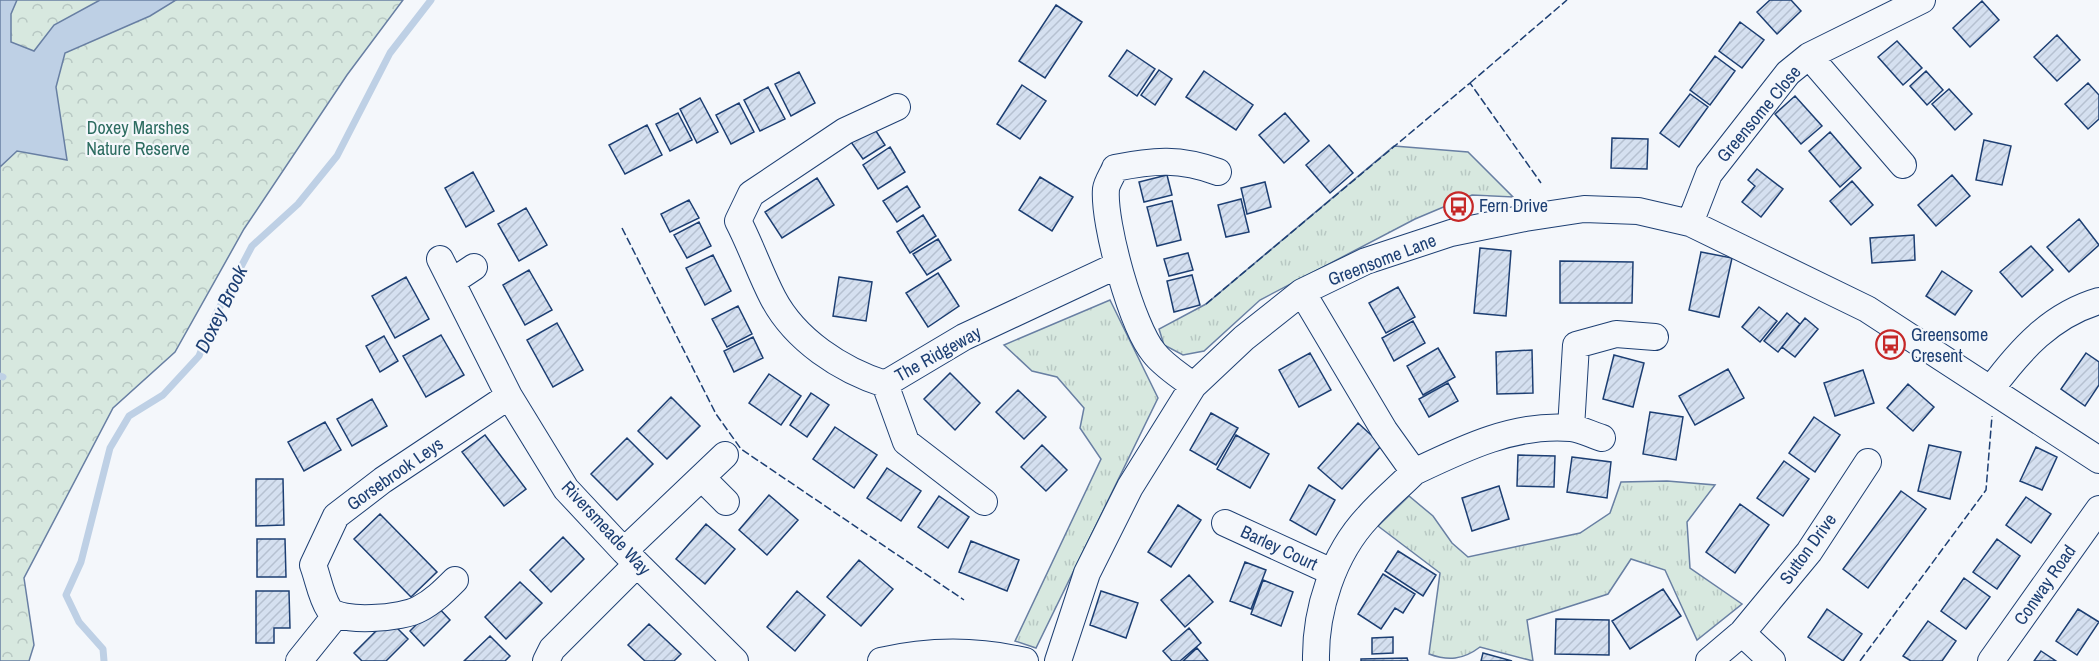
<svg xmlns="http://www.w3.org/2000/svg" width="2099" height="661" font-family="'Archivo Narrow',sans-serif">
<defs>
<pattern id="grass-tufts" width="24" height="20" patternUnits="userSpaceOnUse" patternTransform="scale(1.5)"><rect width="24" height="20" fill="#d7e8df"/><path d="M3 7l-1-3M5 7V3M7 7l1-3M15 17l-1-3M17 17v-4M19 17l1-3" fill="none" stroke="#b8c8c3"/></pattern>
<pattern id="park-crowns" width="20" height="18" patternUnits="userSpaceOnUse" patternTransform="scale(1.5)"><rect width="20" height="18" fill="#d7e8df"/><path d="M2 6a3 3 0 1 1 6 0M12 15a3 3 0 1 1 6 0" fill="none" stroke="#b8c8c3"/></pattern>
<pattern id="building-hatch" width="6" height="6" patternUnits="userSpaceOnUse" patternTransform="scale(1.5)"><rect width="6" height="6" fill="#d5e0f0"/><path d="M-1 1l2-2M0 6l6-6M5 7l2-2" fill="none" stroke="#b6c1d1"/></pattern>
</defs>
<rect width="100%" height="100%" fill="#f4f7fb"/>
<path fill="url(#grass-tufts)" stroke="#687fa3" stroke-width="1.5" d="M1394,146l74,6 45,45 -41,-2 -57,24 -155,81 -56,51 -21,4 -19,-10 -5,-16 47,-25z
M1110,300l48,98 -122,250 -21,-7 86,-182 -21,-31 4,-20 -27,-31 -25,-6 -28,-26z
M1667,481l48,4 -28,37 3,46 52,36 -45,36 -32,-70 -34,-11 -23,35 -81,26 6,41 -53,-14c-17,13 -32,14 -51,7l11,-81 -62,-47 31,-30 24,20 19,27 16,14 112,-24 30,-20 11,-31z"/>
<path fill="url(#park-crowns)" stroke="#687fa3" stroke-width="1.5" d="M0,0h403l-56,75 -103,154 -69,123 -62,56 -89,170 10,67 -5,16h-29z"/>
<path fill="#bed0e5" stroke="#687fa3" stroke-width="1.5" d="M0,0h17l-6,14v28l23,9 20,-26 46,-25h76l-26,16 -85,37 -9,34 11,73 -50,-9 -17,16z"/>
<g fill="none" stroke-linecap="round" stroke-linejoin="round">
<path stroke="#bed0e5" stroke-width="7" d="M0,376l3,1
M104,661l-1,-12 -24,-27 -13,-27 15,-33 29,-114 19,-32 34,-21 36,-39 16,-40 37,-70 46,-42 39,-48 53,-103 41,-53"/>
</g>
<path fill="url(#building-hatch)" stroke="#1d3f73" stroke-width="1.5" d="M1770,0h21l10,11 -24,23 -20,-22z
M1982,1l17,19 -29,27 -17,-19z
M1056,5l26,17 -37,56 -26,-17z
M1740,22l24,18 -22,28 -23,-17z
M2057,35l23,25 -23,21 -23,-24z
M1897,41l25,27 -19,17 -25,-28z
M1127,50l28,19 -18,27 -28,-20z
M1715,56l20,15 -25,34 -20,-15z
M1159,70l13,9 -17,26 -14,-10z
M1204,71l49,34 -17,25 -50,-33z
M1926,71l17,19 -16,15 -17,-19z
M799,72l16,31 -24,13 -16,-32z
M2088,83l11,12v24l-11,10 -23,-25z
M1022,85l24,16 -26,38 -23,-15z
M768,87l17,32 -25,12 -16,-31z
M1949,89l23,25 -17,16 -23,-26z
M1690,94l18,13 -29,40 -19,-14z
M1795,96l27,30 -21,18 -26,-30z
M700,98l18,34 -21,11 -17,-34z
M739,103l15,29 -23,12 -15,-29z
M678,113l14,27 -22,11 -14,-27z
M1285,113l24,28 -25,22 -25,-28z
M647,125l15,30 -37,19 -16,-29z
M874,128l11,17 -22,14 -12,-17z
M1830,132l31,36 -21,19 -31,-36z
M1612,138l36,1 -1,30 -36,-1z
M1984,140l27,6 -9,39 -26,-5z
M1329,145l24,28 -23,20 -24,-28z
M890,147l15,25 -27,17 -15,-24z
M1757,169l26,20 -22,28 -19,-15 13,-16 -7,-6z
M473,172l21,39 -28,16 -21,-39z
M1167,175l5,20 -28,7 -5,-20z
M1952,175l18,21 -34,30 -18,-21z
M1040,177l33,20 -21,34 -33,-21z
M817,178l17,27 -52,33 -17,-26z
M1852,181l21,24 -22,20 -21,-24z
M1265,182l6,25 -24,7 -6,-26z
M907,186l13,21 -23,15 -14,-21z
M1241,199l8,33 -23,5 -8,-32z
M689,200l10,18 -29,14 -9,-18z
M1172,201l9,39 -24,6 -10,-39z
M526,208l21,37 -28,16 -21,-37z
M923,215l13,21 -26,17 -13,-21z
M2079,219l20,26 -30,27 -22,-25z
M699,222l12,24 -24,12 -13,-23z
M1914,235l1,25 -43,3 -2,-25z
M938,239l13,21 -24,15 -14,-21z
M2031,246l22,24 -31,27 -22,-25z
M1480,248l31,3 -5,65 -32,-3z
M1701,252l31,6 -13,59 -30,-7z
M1188,253l5,17 -24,6 -5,-17z
M713,255l18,36 -26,14 -19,-37z
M1560,261l73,1 -1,41h-72z
M529,270l23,40 -27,15 -22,-40z
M1942,271l30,20 -17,24 -29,-19z
M938,273l21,33 -31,21 -22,-34z
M1192,275l8,30 -26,7 -7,-31z
M406,277l23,42 -34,19 -23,-42z
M839,277l33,5 -6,39 -33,-5z
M1398,287l17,30 -29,16 -17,-30z
M738,306l14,28 -25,13 -15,-28z
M1759,307l18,14 -17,21 -18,-15z
M1787,313l13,11 -22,28 -14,-11z
M1805,318l13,11 -23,28 -13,-10z
M1413,321l12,22 -31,18 -12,-23z
M557,323l26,47 -30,17 -26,-47z
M441,335l23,40 -38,22 -23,-41z
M384,336l14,25 -18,11 -14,-26z
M753,337l10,21 -29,14 -10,-21z
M1438,348l17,29 -32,18 -16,-29z
M1532,350l1,43 -36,1 -1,-42z
M1310,353l21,37 -32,17 -20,-37z
M2086,353l13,9v23l-14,21 -24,-17z
M1614,355l30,8 -11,44 -30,-8z
M1728,369l16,29 -49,27 -16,-29z
M1863,370l11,33 -39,13 -11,-33z
M950,373l30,30 -25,27 -31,-31z
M769,374l32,22 -20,29 -32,-22z
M1448,383l10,18 -29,16 -10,-18z
M1908,384l26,23 -21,24 -26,-23z
M1018,390l28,27 -22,22 -28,-27z
M811,393l18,12 -22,32 -17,-12z
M671,397l29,29 -33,33 -29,-28z
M372,399l15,27 -35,20 -15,-27z
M1650,412l33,5 -7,43 -33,-6z
M1211,413l27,15 -22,37 -26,-15z
M1814,417l26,18 -25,37 -26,-19z
M325,422l16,28 -37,21 -16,-29z
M1358,423l24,22 -40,44 -24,-21z
M835,427l42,28 -23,33 -41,-29z
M485,435l41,54 -22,17 -42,-54z
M1236,435l33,19 -19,34 -33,-19z
M627,438l26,26 -36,36 -26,-26z
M1042,445l25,25 -21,21 -25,-24z
M1929,445l32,7 -11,47 -32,-8z
M2036,447l21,10 -15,33 -22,-9z
M1518,455l37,1 -1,31 -37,-1z
M1572,457l39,5 -4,36 -40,-6z
M1784,461l25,18 -26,37 -26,-18z
M887,468l34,23 -20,30 -34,-23z
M256,479h27l1,46 -28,1z
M1309,485l26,15 -19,35 -26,-15z
M1499,486l10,33 -37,12 -10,-33z
M1901,491l25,18 -58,79 -25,-19z
M769,495l29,25 -31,35 -28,-25z
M939,496l30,21 -21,31 -30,-21z
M2026,497l25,17 -20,29 -25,-18z
M1740,504l29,21 -34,48 -29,-21z
M1178,505l23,15 -30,47 -23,-15z
M380,514l57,58 -26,25 -57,-58z
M706,524l29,25 -30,35 -29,-25z
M563,537l21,22 -33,33 -21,-22z
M257,539h28l1,38h-29z
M1997,539l23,17 -23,33 -24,-17z
M971,541l48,19 -12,31 -48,-19z
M1398,551l38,24 -13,21 -38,-25z
M859,560l34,29 -32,37 -34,-29z
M1245,562l21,8 -15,39 -21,-8z
M1383,574l32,20 -12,19 -8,-5 -14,21 -23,-15z
M1189,575l24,27 -28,25 -24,-27z
M1964,578l26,19 -24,32 -25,-18z
M1263,580l30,12 -12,34 -30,-12z
M520,582l22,21 -36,36 -21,-22z
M1663,589l18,27 -51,33 -18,-28z
M256,591h33l1,37h-16v15h-18z
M797,591l28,24 -30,36 -28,-24z
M1101,591l37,12 -12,35 -36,-13z
M436,605l14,15 -26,26 -14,-15z
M1827,609l35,25 -19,27 -35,-24z
M2078,609l21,13 -22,33 -21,-14z
M388,619l20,20 -22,22h-24l-8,-8z
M1556,619l53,1v35l-54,-1z
M1928,621l28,20 -14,20h-31l-8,-5z
M649,624l32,30 -7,7h-29l-17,-16z
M1189,628l12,15 -21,18h-8l-9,-10z
M490,636l20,20 -5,5h-41z
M1393,637v16l-21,1v-16z
M1197,648l11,13h-25z
M2041,651l15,10h-22z
M1483,653l29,8h-31z
M1407,658l1,3h-47v-2z"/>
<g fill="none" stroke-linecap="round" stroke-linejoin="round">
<defs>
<path id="minor" d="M1809,56l94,109
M897,107l-52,24 -94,63 -13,27c13,25 22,52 35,77 22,42 68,72 112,86l79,-47 154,-72
M1690,223l19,-49 79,-101 21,-17 113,-56
M440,259l69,137 57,93 58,62 111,110
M453,281l21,-14
M1302,292l82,138 30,42c-15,15 -32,29 -46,45 -35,37 -53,94 -52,144
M885,384l21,58 78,60
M1193,386c-12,-10 -29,-20 -39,-33 -22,-26 -51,-130 -48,-164 1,-7 7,-15 9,-21 39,-8 65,-10 103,4
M1991,389c29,-39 60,-74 108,-88
M1571,428l5,-83 40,-11 39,3
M1414,472c48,-23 101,-49 157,-44 10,1 21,7 31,10
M702,478l24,24
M1225,523l107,49
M624,551l101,-96
M455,580c-11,11 -22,22 -36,29 -15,9 -80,15 -90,0 -8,-12 -11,-31 -16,-44l23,-49 47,-36 126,-84
M1742,633l67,-81 59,-90
M299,661l37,-46
M546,661l6,-12 85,-85
M881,661c47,-11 97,-11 144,0
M1058,661l29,-88 43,-86 63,-101 51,-48 58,-46 64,-31 85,-28 74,-15 59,-9 54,2 52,12 177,86 232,151
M1709,661l33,-28 30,28
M1991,661l108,-152"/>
</defs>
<use href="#minor" stroke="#1d3f73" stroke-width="28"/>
<use href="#minor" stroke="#f4f7fb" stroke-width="26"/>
<path stroke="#1d3f73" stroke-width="1.5" stroke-dasharray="8 3" stroke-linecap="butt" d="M1470,83l97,-83
M622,228l94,186 25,35 223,151
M1206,304l264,-221 71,100
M1860,661l126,-171 6,-74"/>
</g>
<defs>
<symbol id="bus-ring" viewBox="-11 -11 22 22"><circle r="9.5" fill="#f4f7fb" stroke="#c62828" stroke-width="1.5"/><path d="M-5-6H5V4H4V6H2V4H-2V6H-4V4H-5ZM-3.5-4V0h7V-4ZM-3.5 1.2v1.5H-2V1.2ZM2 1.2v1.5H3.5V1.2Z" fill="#c62828"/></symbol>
</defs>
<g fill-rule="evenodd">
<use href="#bus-ring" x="1442" y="190" width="33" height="33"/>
<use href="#bus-ring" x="1874" y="328" width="33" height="33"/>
</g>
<g text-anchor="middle" stroke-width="4.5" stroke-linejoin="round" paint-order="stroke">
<g font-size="18" fill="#1d3f73" stroke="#f4f7fb">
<text transform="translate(1759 114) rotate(-50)" y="6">Greensome Close</text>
<text transform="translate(1382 260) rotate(-21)" y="6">Greensome Lane</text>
<text transform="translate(938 354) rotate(-29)" y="6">The Ridgeway</text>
<text transform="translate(395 474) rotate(-35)" y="6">Gorsebrook Leys</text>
<text transform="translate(606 528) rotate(47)" y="6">Riversmeade Way</text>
<text transform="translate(1279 548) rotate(25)" y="6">Barley Court</text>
<text transform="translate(1808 549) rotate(-54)" y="6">Sutton Drive</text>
<text transform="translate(2045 585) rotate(-55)" y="6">Conway Road</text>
</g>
<g font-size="18" fill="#2c6c60" stroke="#f4f7fb">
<text x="138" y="134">Doxey Marshes<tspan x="138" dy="21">Nature Reserve</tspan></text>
</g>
<g font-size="18" fill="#1d3f73" stroke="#f4f7fb" text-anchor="start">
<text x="1479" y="212">Fern Drive</text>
<text x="1911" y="341">Greensome<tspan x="1911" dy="21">Cresent</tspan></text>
</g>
<g font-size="20" font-style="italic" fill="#1d3f73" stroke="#f4f7fb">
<text transform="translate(221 309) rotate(-64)" y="7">Doxey Brook</text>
</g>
</g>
</svg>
